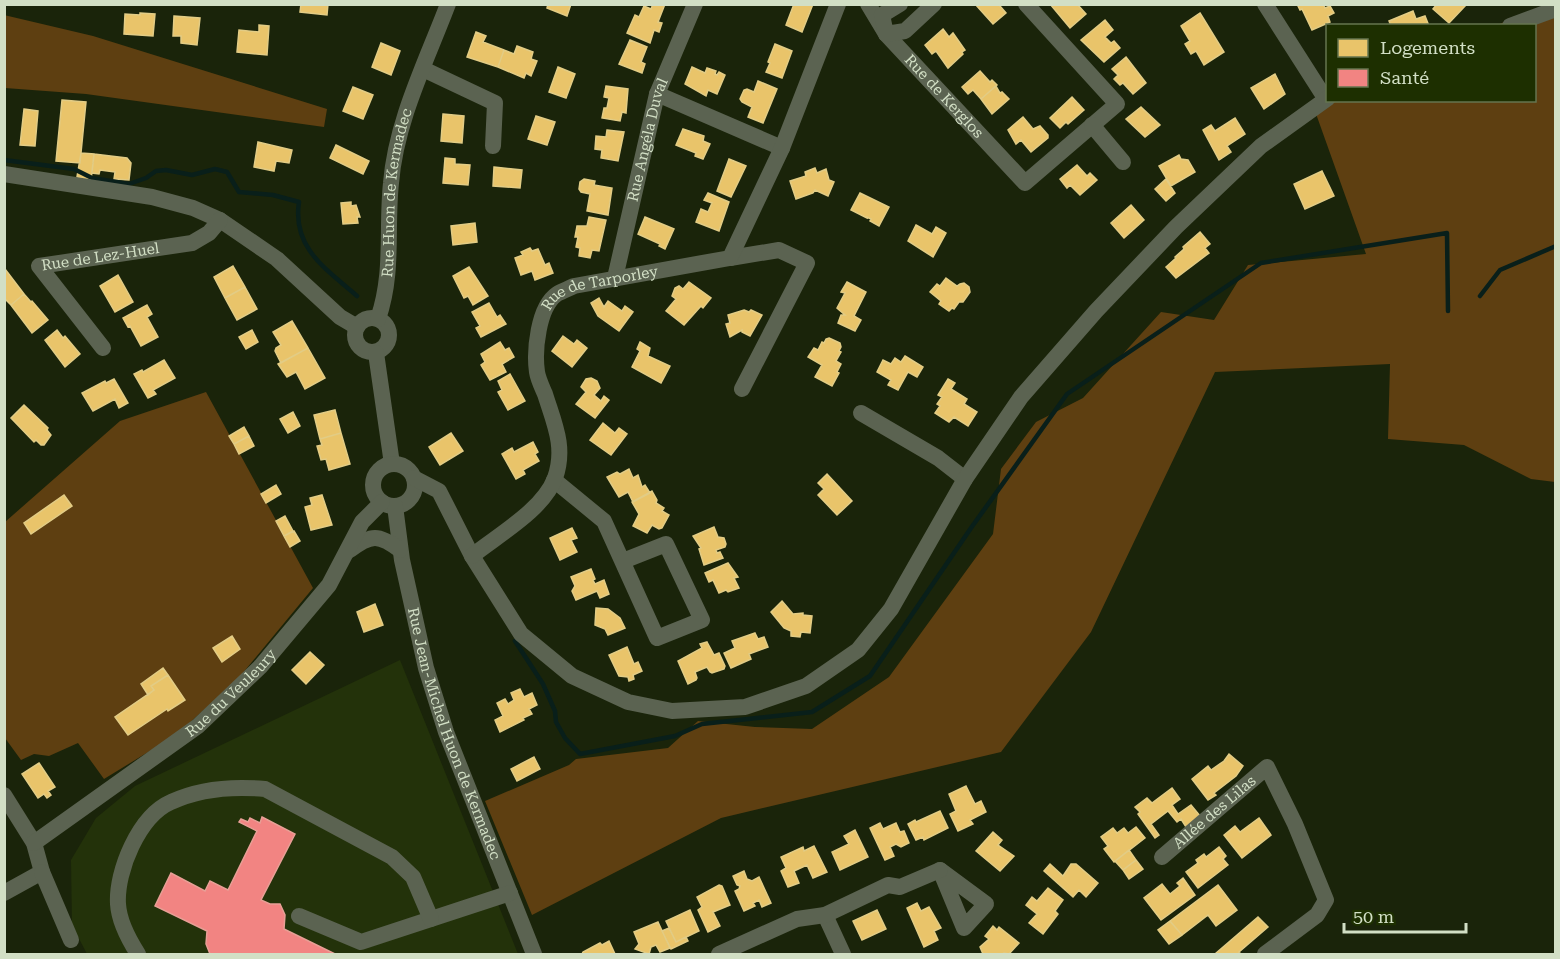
<svg xmlns="http://www.w3.org/2000/svg" width="1560" height="959" font-family="'Roboto Serif',serif">
<rect width="100%" height="100%" fill="#1a240a"/>
<path fill="#23320a" d="M400,660l118,294h-431l-15,-29 -1,-65 25,-42 39,-32z"/>
<path fill="#5e3f11" d="M1545,5h10v477l-24,-3 -67,-34 -76,-6 2,-75 -175,8 -124,260 -90,120 -280,66 -189,97 -47,-114 84,-36 7,-6 92,-11 30,-27 57,6 57,2 77,-52 104,-143 8,-65 35,-47 47,-24 78,-86 53,8 34,-55 118,-11 -51,-143 22,-11h197v-74l-37,-1z
M4,15l89,21 234,73 -3,18 -238,-33 -81,-6z
M206,392l107,196 -76,92 -61,55 -72,44 -26,-36 -29,13 -15,-2 -13,6 -16,-22v-216l115,-101z"/>
<path fill="#e9c46a" stroke="#e2cc85" stroke-width="1.5" d="M301,4h27l-1,11 -27,-3z
M548,4h23l-4,12 -20,-8z
M653,4h12l-7,18 4,1 -3,9 -5,-2 -4,13 -23,-10 8,-18 4,2 5,-11 7,3z
M794,4h19l-11,28 -16,-7z
M975,4h26l-1,2 6,7 -13,11z
M1050,4h27l9,10 -16,14z
M1297,4h26l2,4 5,-2 4,7 -6,3 2,6 -18,8 -10,-21 -2,1z
M1437,4h28l1,1 -17,18 -16,-14z
M1413,11l3,8 9,-3 4,10h-38l-2,-5z
M140,13l15,1 -2,22 -29,-2 1,-20 15,1z
M1200,13l24,39 -20,13 -8,-14 -5,3 -6,-10 5,-3 -9,-15z
M174,16l26,2 -3,27 -16,-2v-7h-8z
M1105,20l8,10 -8,7 6,6 3,-2 6,7 -16,14 -23,-22z
M259,25l10,1 -2,29 -30,-3 2,-22 20,2z
M943,29l6,8 4,-4 12,17 -3,2 1,2 -15,14 -12,-17 -4,3 -7,-9z
M476,32l10,4 -3,6 21,8 -6,17 -31,-10z
M630,40l17,7 -6,15 4,2 -3,9 -23,-9z
M381,43l19,8 -9,24 -19,-8z
M775,44l17,7 -10,27 -16,-6 4,-9 -2,-1z
M517,46l16,6 -2,7 6,2 -6,15 -5,-3 -2,5 -26,-11 6,-17 10,4z
M1126,57l20,26 -13,11 -10,-11 -3,2 -6,-6 4,-4 -6,-6z
M558,67l17,7 -9,24 -17,-6z
M692,67l13,6 2,-5 9,3 -1,3 2,1 2,-3 6,3 -8,19 -9,-4 -2,6 -21,-12z
M980,71l10,11 2,-2 5,5 -16,14 -8,-9 -5,4 -6,-7z
M1275,74l10,20 -21,15 -13,-21z
M758,81l19,8 -14,34 -15,-6 4,-10 -10,-5 -2,-3 4,-9 3,-1 7,3z
M606,86l22,3 -2,24 -4,-1 -2,9 -18,-3 2,-10h3l2,-10 -5,-1z
M996,86l4,7 2,-1 7,7 -17,15 -11,-15z
M353,87l20,8 -10,24 -20,-8z
M1072,97l12,13 -16,14 -2,-2 -6,6 -10,-10z
M62,100l24,2 -6,61 -24,-2z
M1141,107l19,18 -15,12 -19,-18z
M24,109l14,2 -3,35 -15,-1z
M443,114l21,2 -2,27 -21,-2z
M536,116l19,6 -8,23 -19,-6z
M1023,117l10,12 7,-3 8,9v3l-17,14 -10,-12 -5,4 -8,-14z
M1235,118l10,16 -18,12 4,6 -12,8 -16,-30 8,-5 4,6z
M683,129l21,7 -1,5 7,3 -7,15 -8,-3 1,-3 -20,-8z
M607,130l17,2 -6,29 -17,-3 1,-8 -7,-1 1,-13 10,1z
M258,142l34,8 -3,13 -13,-2 -2,10 -20,-4z
M336,145l33,16 -6,13 -33,-16z
M81,153l13,1 -3,26 -14,-3z
M94,154l33,4 4,5 -2,17 -15,-1 1,-7 -15,-2 -1,4 -7,-1z
M1179,155l2,4 7,1 7,12 -24,14 -12,-20z
M445,158l10,1v5l15,1 -2,20 -25,-2z
M729,159l17,7 -15,31 -14,-6z
M1077,165l10,11 3,-3 7,7 -17,15 -10,-10 -3,3 -7,-9z
M494,167l28,3 -2,18 -27,-2z
M815,168l2,5 9,-4 3,11 5,2 -6,14 -13,-6 -2,3 -17,6 -6,-18 16,-5 -1,-4z
M1322,171l12,25 -29,13 -11,-25z
M584,179l11,2 -1,4 18,3 -4,27 -21,-4 3,-17 -9,-2 -2,-3 1,-7z
M1166,179l9,14 -9,8 -11,-12z
M708,193l21,9 -10,29 -23,-9 5,-13 7,3 4,-9 -8,-3z
M860,193l29,14 -10,19 -9,-5 1,-2 -4,-2v1l-16,-8z
M351,202v4l5,-1 4,12h-3l1,6 -15,1 -2,-21z
M1131,205l13,15 -20,18 -13,-15z
M589,217l17,3 -7,31 -7,-1 -2,8 -11,-2 1,-8 -4,-1 2,-10h-3l2,-11h10z
M645,217l29,12 -9,20 -6,-3 1,-2 -22,-10z
M475,223l2,19 -24,3 -2,-19z
M916,225l16,9 4,-7 10,6 -13,24 -25,-16z
M1200,232l10,12 -5,4 4,5 -33,25 -10,-11 10,-9 -1,-1 9,-8 -1,-2z
M530,248l2,3 6,-2 7,16 4,-2 4,10 -18,7 -3,-9 -11,4 -6,-17 8,-3 -2,-3z
M233,266l12,21 -20,11 -11,-21z
M469,267l19,29 -15,9 -5,-9 -4,2 -11,-22z
M5,269l19,25 -13,11 -7,-7z
M118,275l15,27 -18,10 -15,-26z
M946,278l11,8 3,-2 4,-1 5,4 1,5 -7,10h-4l-5,7 -2,-1 -3,3 -10,-7 2,-3 -11,-9 7,-8 3,2z
M689,282l22,16 -8,10 -2,-2 -17,19 -18,-14 10,-12 -4,-3 3,-8 4,-2 4,3z
M847,282l19,10 -12,24 7,4 -6,11 -17,-8 3,-8h4l-8,-7 8,-15 -4,-1z
M245,287l12,22 -20,11 -12,-22z
M24,294l7,8 1,-1 16,19 -16,13 -21,-28z
M599,298l5,9 4,-6 14,10 3,-5 8,6 -14,19 -21,-15 -7,-13z
M489,303l8,14 3,-2 6,9 -25,13 -5,-9 4,-2 -8,-14z
M147,305l5,9 -5,3 11,20 -17,9 -11,-20 -2,1 -5,-9z
M744,310l5,2 2,-2 11,5 -12,21 -8,-4v-2l-12,7 -4,-13 4,-1 -2,-8z
M292,321l16,27 -27,15 -6,-12 1,-3 5,-3 -8,-13z
M57,330l6,8 2,-2 15,18 -15,13 -20,-27z
M252,330l6,12 -12,7 -7,-12z
M563,336l11,8 3,-4 10,8 -15,19 -20,-16z
M829,338l11,5 1,4 -2,4 2,1 -5,9 5,3 -4,8 2,1 -7,13 -17,-9 7,-12 -14,-8 6,-9 4,2 4,-8 2,1 2,-4z
M500,342l5,8 4,-2 5,9 -12,7 4,8 -16,8 -9,-15 4,-3 -4,-8z
M640,342l10,6 -2,8 22,10 -9,17 -29,-16 8,-16 -3,-2z
M308,348l17,30 -20,11 -9,-17 -9,5 -9,-13z
M905,356l18,11 -6,10 -9,-5 -10,18 -10,-5 3,-5 -14,-8 6,-12 8,4 4,-6 6,4z
M164,360l11,18 -22,12 3,4 -8,4 -14,-24 8,-4 1,2z
M510,374l15,27 -17,9 -10,-18 4,-2 -4,-9z
M591,378l6,3 3,7 -6,7 7,6 3,-5 5,4 -14,18 -19,-14 10,-12 -5,-5 5,-8z
M114,379l14,24 -9,5 -4,-9 -22,12 -11,-18 23,-12 1,2z
M948,379l7,4 -4,6 16,10 -3,5 13,8 -9,14 -14,-9 -5,5 -14,-9 5,-7 -3,-2 5,-7 -4,-2z
M24,405l24,23 -1,2 4,5 -7,10h-3l-5,-5 -2,2 -23,-24z
M335,410l6,23 -21,6 -6,-24z
M293,412l7,14 -12,7 -8,-14z
M603,423l12,10 4,-5 8,6 -16,21 -21,-15z
M244,427l5,9 -15,8 -5,-8z
M341,433l9,31 -21,6 -3,-11 -5,1 -4,-14 5,-1 -2,-6z
M451,433l12,18 -23,14 -11,-18z
M249,436l5,10 -15,8 -5,-10z
M533,442l5,10 -3,2 4,7 -16,9 2,4 -9,5 -14,-25 10,-6 2,4z
M629,469l4,9 5,-3 4,12 3,-2 5,8 -17,9 -5,-10 -9,5 -12,-20 10,-5 3,2z
M827,474l25,27 -15,14 -19,-20 6,-6 -6,-6z
M276,485l5,9 -15,9 -5,-9z
M652,491l5,9 -1,3 8,5 -2,3 7,4 -7,13 -3,1 -7,-4 -5,8 -14,-7 6,-12 -7,-12z
M64,495l8,11 -41,28 -7,-11z
M322,495l10,30 -21,5 -6,-23 7,-2 -2,-7z
M285,516l8,15 -9,5 -8,-15z
M714,527l4,10 6,1 2,6 -1,3 -9,3 1,3 3,-1 3,6 -19,7 -5,-16 2,-1 -8,-12z
M572,528l5,10 -6,2 6,12 -17,8 -10,-22z
M294,531l6,10 -10,6 -6,-11z
M728,563l10,14 -4,1 5,10 -11,4 -2,-2 -7,3 -6,-13 -4,2 -4,-9z
M591,569l4,10 -2,1 2,4 9,-4 5,14 -9,4 -3,-7 -21,9 -4,-9 3,-5 -4,-9z
M782,601l11,13 10,-1v2l9,1 -2,17 -9,-1 -1,5 -9,-1v-5l-7,-3 -13,-16z
M375,604l8,21 -19,7 -7,-20z
M596,608l12,1 12,9 5,10 -17,7 -3,-6 -10,-4z
M755,633l3,6 6,-2 4,10 -19,7 2,5 -20,9 -7,-15 11,-5 -3,-7z
M232,636l8,13 -18,13 -9,-14z
M707,642l7,13 5,-2 6,13 -1,3 -12,4 -2,-1 -3,-5 -12,5 2,6 -1,2 -8,4 -10,-23 24,-13 -2,-4z
M627,647l7,17 4,-2 4,9 -9,4 1,4 -5,2 -1,-4 -9,-1 -10,-21z
M310,652l14,13 -18,19 -14,-14z
M163,668l5,7 -17,11 3,4 -6,5 -7,-11z
M168,675l17,25 -17,11 -1,-2 -39,26 -13,-18 39,-27 -3,-4z
M520,689l4,8 8,-4 5,12 -8,4 3,5 -9,4 1,2 -24,12 -5,-12 8,-4 -6,-13 8,-4 3,5 6,-4 -3,-7z
M1229,754l14,12 -7,10 -22,17 2,2 -8,5 -16,-21 16,-13 3,4 13,-9z
M534,757l6,12 -23,12 -6,-12z
M39,763l16,24 -7,4 3,4 -4,3 -3,-4 -6,4 -16,-24z
M966,786l9,18 6,-3 5,11 -16,8 3,4 -15,7 -8,-17 6,-3 -7,-17z
M1172,788l8,11 -8,6 6,9 13,-9 9,11 -14,11 -5,-8 -4,3 -9,-11 -17,13 8,11 -4,3 -17,-24 2,-2 -5,-5 12,-9 5,5z
M940,811l8,17 -24,12 -1,-3 -7,3 -8,-16 7,-4 1,2z
M1259,818l12,17 -29,23 -18,-23 11,-9 5,6z
M880,823l3,6 13,-6 4,9 4,-1 5,12 -8,4 -5,-3 -6,3 4,9 -9,4 -15,-32z
M1136,827l9,11 -31,24 -10,-13 4,-3 -7,-9 12,-9 4,5 7,-5 4,5z
M855,830l13,27 -28,13 -8,-18 17,-8 -5,-8z
M993,832l9,8 -4,5 16,11 -14,15 -24,-20z
M814,846l13,26 -14,6 -6,-13 -13,6 5,12 -11,4 -7,-16 5,-3 -5,-11 22,-10 1,4z
M1219,847l7,9 -3,3 5,6 -30,23 -12,-16 12,-9 -2,-3 8,-6 2,3z
M1129,850l7,10 -13,10 -8,-9z
M1136,860l7,9 -14,10 -6,-9z
M1050,864l13,12 8,-12h5l22,19 -12,14 -7,-7 -6,7 -29,-26z
M744,871l3,8 5,2 7,-4 12,26 -9,4 -3,-7 -6,3 2,3 -11,5 -9,-20 4,-2 1,-3 -3,-1 -4,-9z
M1183,878l12,17 -34,25 -17,-22 18,-14 8,10 10,-8 -3,-3z
M719,885l3,1 8,19 -17,7 7,14 -12,6 -10,-22 4,-3 -5,-10z
M1218,885l19,25 -21,16 -8,-11 -26,20 -12,-14z
M1048,888l15,12 -8,11 3,3 -15,20 -14,-11 8,-9 -11,-9 6,-8 5,4z
M917,903l4,8 8,-4 12,21 -7,3 4,9 -14,7 -17,-39z
M690,910l9,21 -23,11 -10,-21z
M877,910l9,19 -24,11 -9,-19z
M1258,917l10,10 -29,25 2,2h-26z
M1170,921l12,14 -13,9 -11,-14z
M658,922l12,26 -10,4 -4,-7 -5,2 -2,7 -14,-5 4,-5 -5,-12z
M993,926l4,4 2,-3 20,16 -10,11 -5,-1 -2,1h-19l-3,-7 9,-8 -4,-3z
M669,928l7,14 10,-5 2,4 -17,8 -9,-18z
M609,941l6,13h-33l1,-2 17,-9 2,2z"/>
<path fill="#f28482" stroke="#e89f96" stroke-width="1.5" d="M262,817l33,17 -34,66 9,4h10l5,11 -1,14 51,25h-125l-4,-10 1,-13 -52,-25 16,-33 34,18 5,-10 18,9 29,-59 -18,-9 2,-3 7,3 2,-4 10,5z"/>
<g fill="none" stroke-linecap="round" stroke-linejoin="round">
<path stroke="#091f1a" stroke-width="4.5" d="M4,160l70,9 18,9 37,6 17,-6 10,-7 10,-1 26,5 23,-6 12,3 12,20 34,3 26,7c-7,46 27,67 58,94
M1480,296l20,-26 56,-24
M515,641l28,43 12,27 1,11 9,16 15,16 95,-18 27,-12 110,-12 58,-36 101,-148 96,-134 194,-131 186,-30 1,78"/>
<g stroke="#5b6351" stroke-width="16">
<path id="s1" d="M868,4l18,30 139,149 92,-79 -91,-100"/>
<path d="M900,4l-18,11 4,19 19,-3 29,-27"/>
<path d="M1265,4l60,94"/>
<path d="M1510,26l46,-17"/>
<path d="M423,69l72,34 -2,43"/>
<path d="M657,94l125,54"/>
<path d="M1092,125l31,37"/>
<path d="M4,174l148,23 41,11 27,12 57,39 63,58 17,10"/>
<path d="M730,258l49,-8 28,13 -65,126"/>
<path id="s2" d="M615,278l42,-184 38,-90"/>
<circle cx="372" cy="335" r="17"/>
<path id="s3" d="M378,319c16,-47 8,-89 13,-136 5,-62 35,-121 57,-179"/>
<path id="s4" d="M103,348l-64,-82 153,-23 17,-10 11,-13"/>
<path d="M376,353l16,111"/>
<path d="M861,413l77,45 27,21"/>
<circle cx="394" cy="485" r="21"/>
<path d="M414,478l25,13 33,65 49,78 51,42 56,26 44,9 73,-4 61,-21 52,-36 33,-41 74,-130 56,-82 75,-86 80,-84 85,-81 67,-48"/>
<path d="M554,480l50,41 53,117 45,-18 -36,-76 -43,17"/>
<path id="s5" d="M395,506l7,54 24,108 20,64 88,222"/>
<path d="M350,550c21,-16 29,-16 50,0"/>
<path id="s6" d="M472,556c26,-21 71,-46 83,-78 11,-31 -1,-55 -10,-84 -3,-7 -7,-15 -8,-22 -3,-21 1,-65 20,-78 5,-3 11,-5 17,-8l156,-28 52,-110 56,-144"/>
<path d="M4,795l30,48 8,29 -38,21"/>
<path id="s7" d="M34,843l164,-117 62,-59 69,-82 33,-63 20,-20"/>
<path id="s8" d="M1162,857l105,-90 28,57 31,76 -9,15 -52,39"/>
<path d="M940,870l46,34 -22,24z"/>
<path d="M42,872l29,68"/>
<path d="M825,915l18,39"/>
<path d="M299,916l62,26 149,-49"/>
<path d="M138,954c-9,-14 -19,-33 -20,-50 -2,-33 21,-88 53,-102 30,-14 61,-16 94,-13l127,68 21,20 18,42"/>
<path d="M719,954l78,-35 28,-4 63,-30 12,2 40,-17"/>
</g>
</g>
<g text-anchor="middle" stroke-width="6" stroke-linejoin="round" paint-order="stroke">
<g font-size="15" fill="#d2dfc5" stroke="#1d2f00">
<text dy="5" stroke="none"><textPath href="#s1" startOffset="120">Rue de Kerglos</textPath></text>
<text dy="5" stroke="none"><textPath href="#s2" startOffset="142">Rue Angéla Duval</textPath></text>
<text dy="5" stroke="none"><textPath href="#s3" startOffset="128">Rue Huon de Kermadec</textPath></text>
<text dy="5" stroke="none"><textPath href="#s4" startOffset="166">Rue de Lez-Huel</textPath></text>
<text dy="5" stroke="none"><textPath href="#s6" startOffset="351">Rue de Tarporley</textPath></text>
<text dy="5" stroke="none"><textPath href="#s7" startOffset="248">Rue du Veuleury</textPath></text>
<text dy="5" stroke="none"><textPath href="#s5" startOffset="236">Rue Jean-Michel Huon de Kermadec</textPath></text>
<text dy="5" stroke="none"><textPath href="#s8" startOffset="69">Allée des Lilas</textPath></text>
</g>
</g>
<rect width="1560" height="959" fill="none" stroke="#d2dfc5" stroke-width="12"/>
<rect x="1326" y="24" width="210" height="78" fill="#1d2f00" stroke="#65754f" stroke-width="1.5"/>
<rect x="1338" y="39" width="30" height="18" fill="#e9c46a" stroke="#65754f" stroke-width="1.5"/>
<text x="1380" y="54" font-size="18" fill="#d2dfc5">Logements</text>
<rect x="1338" y="69" width="30" height="18" fill="#f28482" stroke="#65754f" stroke-width="1.5"/>
<text x="1380" y="84" font-size="18" fill="#d2dfc5">Santé</text>
<path d="M1344 923v9h122v-9" fill="none" stroke="#d2dfc5" stroke-width="3"/>
<text x="1353" y="923" font-size="18" fill="#d2dfc5" stroke="#1d2f00" stroke-width="4.5" paint-order="stroke">50 m</text>
</svg>
